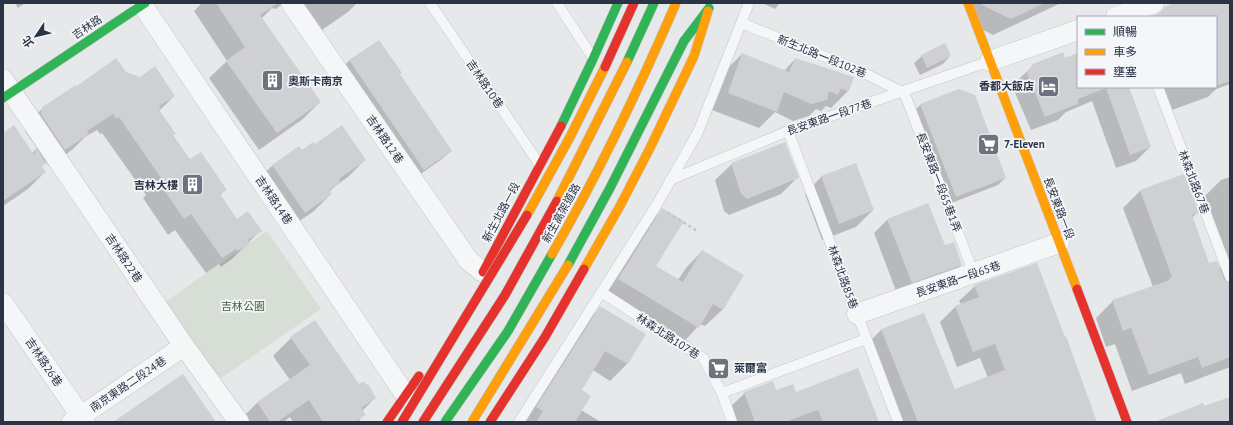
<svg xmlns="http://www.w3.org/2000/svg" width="1233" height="425" font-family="'PT Sans','Noto Sans TC',sans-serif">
<rect width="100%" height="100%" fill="#e6e8ea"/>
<path fill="#d6ded6" d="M267,231l54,78 -103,71 -53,-78z"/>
<path fill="#0003" d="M15,3h10l-7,5z
M202,3h155l-9,9 -29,20 -19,1 -19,-28 -5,4 -4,-1 -11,11 59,83 -17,17 -44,31 -50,-72 18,-17 -33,-50z
M762,3h18l-5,6z
M971,3h90l-68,32 -14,-7z
M1178,3h52v81l-14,5 -8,8 -36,13 -9,-23h53v-70h-63l7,-4 5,-5z
M379,41l20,33 52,77 -9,8 -27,19 -74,-109 8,-8z
M742,54l42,17 11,-12 53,32 -17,17 -5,-2 -5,5 -5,-2 -7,7 -16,5 -18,-9 -16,16 -47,-18 13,-39z
M1078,55v32h50l22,60 -14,14 -20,7 -24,-67 -26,11 -8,8 -27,10 -18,-42 6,-9 15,-14 31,-5z
M922,56h28l-7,8 -23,11 -6,-12z
M125,73l49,23 -15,15 13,25 18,24 36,29 -6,6 17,25 23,11 -28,28 -11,8 -2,-3 -13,9 -31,-43 -7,5 -25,-37 3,-3 -44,-62 -2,1 -3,-4 -12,7 -13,13 -23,16 -3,-4 -5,4 4,6 -17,17 -25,17v-72l29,19 5,-5 -12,-17 1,-7 17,-16 34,-21z
M920,105l85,73 -7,7 -49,19 -36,-92z
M299,147l3,5 63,8 -17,17 -14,10 -5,5 2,2 -17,17 -26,18 -33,-47 17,-16z
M732,164l66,13 -17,17 -52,21 -5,-4 -9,-31z
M855,164l18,46 -17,17 -34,13 -17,-46 16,-17z
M1183,175l15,37 -6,6 17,47 10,3 8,-8 -23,-63 17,-17 9,-3v190l-45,17 -4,-11 -49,18 -17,-47 -9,3 -10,-29 17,-17 40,-14 -30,-79 17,-17z
M927,204l17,43 17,18 -13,13 -50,18 -24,-63 13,-13z
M663,209l-8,57 23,14 8,-12 16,-17 40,24 -20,35 -17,16 -5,-2 -18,20 -81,-48 45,-70z
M975,286l89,52 32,84h-199l-31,-77 15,-15 43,-16 31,77 33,-13 -8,-20 -23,9 -17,-45 15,-15 6,-3 -2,-3z
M600,308l44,26 -17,30 -17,17 -17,-11 -12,20v20l20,12h-80l62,-97z
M291,338l84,60 -13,13 2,3 -6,8h-65l-3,-5 -6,5h-44l-1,-1 18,-18 33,-23 -17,-24z
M776,391l19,2 83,29h-146l-4,-13 17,-16z"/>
<path fill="#ced0d3" d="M216,3h62l-18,12 61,87 -44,31 -51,-72 19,-14z
M981,3h64l-34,16 -29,-14z
M1175,3h55v78l-14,5v-69h-67l9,-3 5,-3 1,-4z
M379,40l23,33 -2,1 52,77 -28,19 -75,-110z
M945,43l6,13 -24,12 -6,-13z
M1063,52l2,6 13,-5v34h51l22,60 -21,8 -24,-67 -28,11v5l-33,13 -18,-44 6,-9z
M742,53l47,19 6,-14 59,19 -5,14 -8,-2 -3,6 -9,-4 -2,9 -16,4 -27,-12 -7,20 -49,-19z
M116,58l10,14 14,5 15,-11 20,30 -16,10 2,3 -2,1 17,24 -3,1 17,24 11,-7 26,38 -7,4 17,25 11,-8 14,20 -14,9 2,3 -12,8 -2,-2 -14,9 -31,-44 -7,5 -26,-38 3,-3 -42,-61 -3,2 -3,-5 -26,17 2,3 -24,16 -24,-36 1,-7 34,-22 1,1z
M959,89l16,6 31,83 -50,19 -36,-93z
M14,125l20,30 2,-8 10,16 -4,3 4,6 -43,29v-68z
M342,125l24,35 -27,19 1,3 -11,8 3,4 -27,19 -33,-48 27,-19 3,4 11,-8 2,2z
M785,142l14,36 -52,21 -6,-5 -10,-31z
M856,163l18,47 -35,14 -18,-48z
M1184,174l15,39 -7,2 17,48 8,-2 7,18 5,4 1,3v71l-28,11 -4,-11 -49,18 -18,-47 -8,3 -11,-31 58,-20 -1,-2 3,-1 -32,-87z
M928,203l17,42 9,-3 8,23 -50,18 -25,-64z
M662,208l22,13 -28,45 27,16 19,-32 42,25 -21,35 -10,-6 -14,24 -81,-49z
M1037,263l28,74 1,-1 31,86h-179l-37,-93 43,-16 31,76 50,-19 -10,-26 -22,8 -18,-46 24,-9 -5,-12z
M600,306l46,28 -18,30 -23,-13 -23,39 9,6 -16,26h-39l7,-11 -7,-4z
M315,320l44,64 5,-3 2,4 2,-1 8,14 -15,10 5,7 -12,7h-31l-14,-22 -32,22h-7l-13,-20 53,-37 -20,-28z
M858,368l21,54h-56l-5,-12 -33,12h-30l-11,-30 29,-11 3,9 17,-6 3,8z
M183,374l33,48h-103z
M1230,397v25h-73v-1l46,-18 1,3z"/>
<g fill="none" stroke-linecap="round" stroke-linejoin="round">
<defs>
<path id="lane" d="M430,3l110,162
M557,3l36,55
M741,23l117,47 44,22
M1158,87l72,190
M904,92l70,182
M788,131l110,291
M670,180l118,-49 202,-70
M601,292l102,66 19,35 10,29
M722,393l144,-54
M519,422l137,-216 42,-74 51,-129"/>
<path id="street" d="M141,3l265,393
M291,3l178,258 14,11
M1116,17l38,-14
M990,61l88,-31
M3,79l181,267 55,76
M3,303l82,119
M857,314l202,-71
M72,422l112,-76"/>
<path id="fast" d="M684,41l25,-33
M3,98l142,-95
M561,126l32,-67 25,-56"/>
<path id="slow" d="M968,3l109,286
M584,269l36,-63 30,-58 44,-92 14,-45"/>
<path id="jam" d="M483,272l78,-146
M1077,289l50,133
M387,422l32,-46
M490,422l55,-85 39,-68"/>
</defs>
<use href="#lane" stroke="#c4c6c8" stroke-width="11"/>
<use href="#street" stroke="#c4c6c8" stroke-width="21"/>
<use href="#fast" stroke="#c4c6c8" stroke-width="10"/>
<use href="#slow" stroke="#c4c6c8" stroke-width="10"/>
<use href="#jam" stroke="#c4c6c8" stroke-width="10"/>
<path stroke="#c5c6ca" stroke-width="2.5" stroke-dasharray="3 3" stroke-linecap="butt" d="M668,213l31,19"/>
<use href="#lane" stroke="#f5f6f7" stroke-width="10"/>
<use href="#street" stroke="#f5f6f7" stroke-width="20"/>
<use href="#fast" stroke="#30b455" stroke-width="9"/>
<use href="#slow" stroke="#ff9f0a" stroke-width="9"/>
<use href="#jam" stroke="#e5322d" stroke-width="9"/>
<defs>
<path id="fast-bridge" d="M627,62l27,-59
M568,265l42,-77 74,-147
M445,422l63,-91 44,-77"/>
<path id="slow-bridge" d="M557,201l70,-139
M527,215l43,-78 35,-70
M552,254c47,-81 87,-165 124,-251
M472,422l96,-157"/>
<path id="jam-bridge" d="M605,67l29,-64
M402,422l125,-207
M423,422l82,-127 52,-94"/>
</defs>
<use href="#fast-bridge" stroke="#b8bbbf" stroke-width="10" stroke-linecap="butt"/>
<use href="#slow-bridge" stroke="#b8bbbf" stroke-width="10" stroke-linecap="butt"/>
<use href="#jam-bridge" stroke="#b8bbbf" stroke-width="10" stroke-linecap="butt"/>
<use href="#fast-bridge" stroke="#30b455" stroke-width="9"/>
<use href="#slow-bridge" stroke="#ff9f0a" stroke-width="9"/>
<use href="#jam-bridge" stroke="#e5322d" stroke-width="9"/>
</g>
<defs>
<symbol id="building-square" viewBox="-11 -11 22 22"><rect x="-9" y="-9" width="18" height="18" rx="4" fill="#6c737f" stroke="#f4f6f9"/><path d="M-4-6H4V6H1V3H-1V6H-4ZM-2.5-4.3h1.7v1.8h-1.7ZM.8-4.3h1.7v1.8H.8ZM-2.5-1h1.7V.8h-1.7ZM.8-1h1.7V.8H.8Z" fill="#fff"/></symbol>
<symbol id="hotel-square" viewBox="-11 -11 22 22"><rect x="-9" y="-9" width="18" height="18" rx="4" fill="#6c737f" stroke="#f4f6f9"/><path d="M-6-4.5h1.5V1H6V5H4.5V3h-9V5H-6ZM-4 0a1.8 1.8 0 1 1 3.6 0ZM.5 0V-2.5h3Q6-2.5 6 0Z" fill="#fff"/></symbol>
<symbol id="supermarket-square" viewBox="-11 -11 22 22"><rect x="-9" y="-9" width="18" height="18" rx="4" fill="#6c737f" stroke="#f4f6f9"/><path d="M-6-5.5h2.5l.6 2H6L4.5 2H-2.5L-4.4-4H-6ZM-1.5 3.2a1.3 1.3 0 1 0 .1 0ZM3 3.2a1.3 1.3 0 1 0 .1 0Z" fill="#fff"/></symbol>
</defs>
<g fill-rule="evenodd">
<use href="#building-square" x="260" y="68" width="25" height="25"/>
<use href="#hotel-square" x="1036" y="74" width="25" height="25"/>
<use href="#supermarket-square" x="976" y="132" width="25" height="25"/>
<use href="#building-square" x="180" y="172" width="25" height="25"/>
<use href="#supermarket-square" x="706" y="356" width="25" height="25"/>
</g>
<g text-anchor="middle" stroke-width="3.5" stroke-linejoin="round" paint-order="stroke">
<g font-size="11" fill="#2b3445" stroke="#f4f6f9">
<text transform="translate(87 27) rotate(-34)" y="4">吉林路</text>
<text transform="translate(822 56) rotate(22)" y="4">新生北路一段102巷</text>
<text transform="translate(485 84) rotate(56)" y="4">吉林路10巷</text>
<text transform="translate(829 117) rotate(-19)" y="4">長安東路一段77巷</text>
<text transform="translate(385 139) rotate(55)" y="4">吉林路12巷</text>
<text transform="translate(939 182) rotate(69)" y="4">長安東路一段65巷1弄</text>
<text transform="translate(1194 182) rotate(69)" y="4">林森北路67巷</text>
<text transform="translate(274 200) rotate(56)" y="4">吉林路14巷</text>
<text transform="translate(1059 208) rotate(69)" y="4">長安東路一段</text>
<text transform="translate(501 212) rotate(-62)" y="4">新生北路一段</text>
<text transform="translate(561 213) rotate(-61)" y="4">新生高架道路</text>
<text transform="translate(124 258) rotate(56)" y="4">吉林路22巷</text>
<text transform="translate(843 277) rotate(70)" y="4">林森北路85巷</text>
<text transform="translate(958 279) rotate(-19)" y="4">長安東路一段65巷</text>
<text transform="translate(668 336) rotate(33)" y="4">林森北路107巷</text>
<text transform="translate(44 362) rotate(56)" y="4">吉林路26巷</text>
<text transform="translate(128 384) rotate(-34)" y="4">南京東路二段24巷</text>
</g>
<g font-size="11" font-weight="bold" fill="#2b3445" stroke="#f4f6f9" text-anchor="start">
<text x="288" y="85">奧斯卡南京</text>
<text x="1034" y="90" text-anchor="end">香都大飯店</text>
<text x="1004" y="148">7-Eleven</text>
<text x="178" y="189" text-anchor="end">吉林大樓</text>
<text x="734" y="372">萊爾富</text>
</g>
<g font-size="11" fill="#3f6138" stroke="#f4f6f9">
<text x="243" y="310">吉林公園</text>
</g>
</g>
<rect width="1233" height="425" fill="none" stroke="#2b3445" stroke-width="8"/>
<rect x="1077" y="16" width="140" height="72" fill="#f4f6f9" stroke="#a4a8b1"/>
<rect x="1085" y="29" width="20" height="6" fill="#30b455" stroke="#a4a8b1"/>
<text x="1113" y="36" font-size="12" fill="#2b3445">順暢</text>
<rect x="1085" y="49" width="20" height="6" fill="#ff9f0a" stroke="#a4a8b1"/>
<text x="1113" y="56" font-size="12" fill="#2b3445">車多</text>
<rect x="1085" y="69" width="20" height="6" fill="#e5322d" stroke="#a4a8b1"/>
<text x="1113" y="76" font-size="12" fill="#2b3445">壅塞</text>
<g transform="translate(36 36) rotate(235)" stroke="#f4f6f9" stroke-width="3" paint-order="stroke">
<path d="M0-3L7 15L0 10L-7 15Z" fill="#2b3445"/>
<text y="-6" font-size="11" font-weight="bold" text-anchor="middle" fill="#2b3445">北</text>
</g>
</svg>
